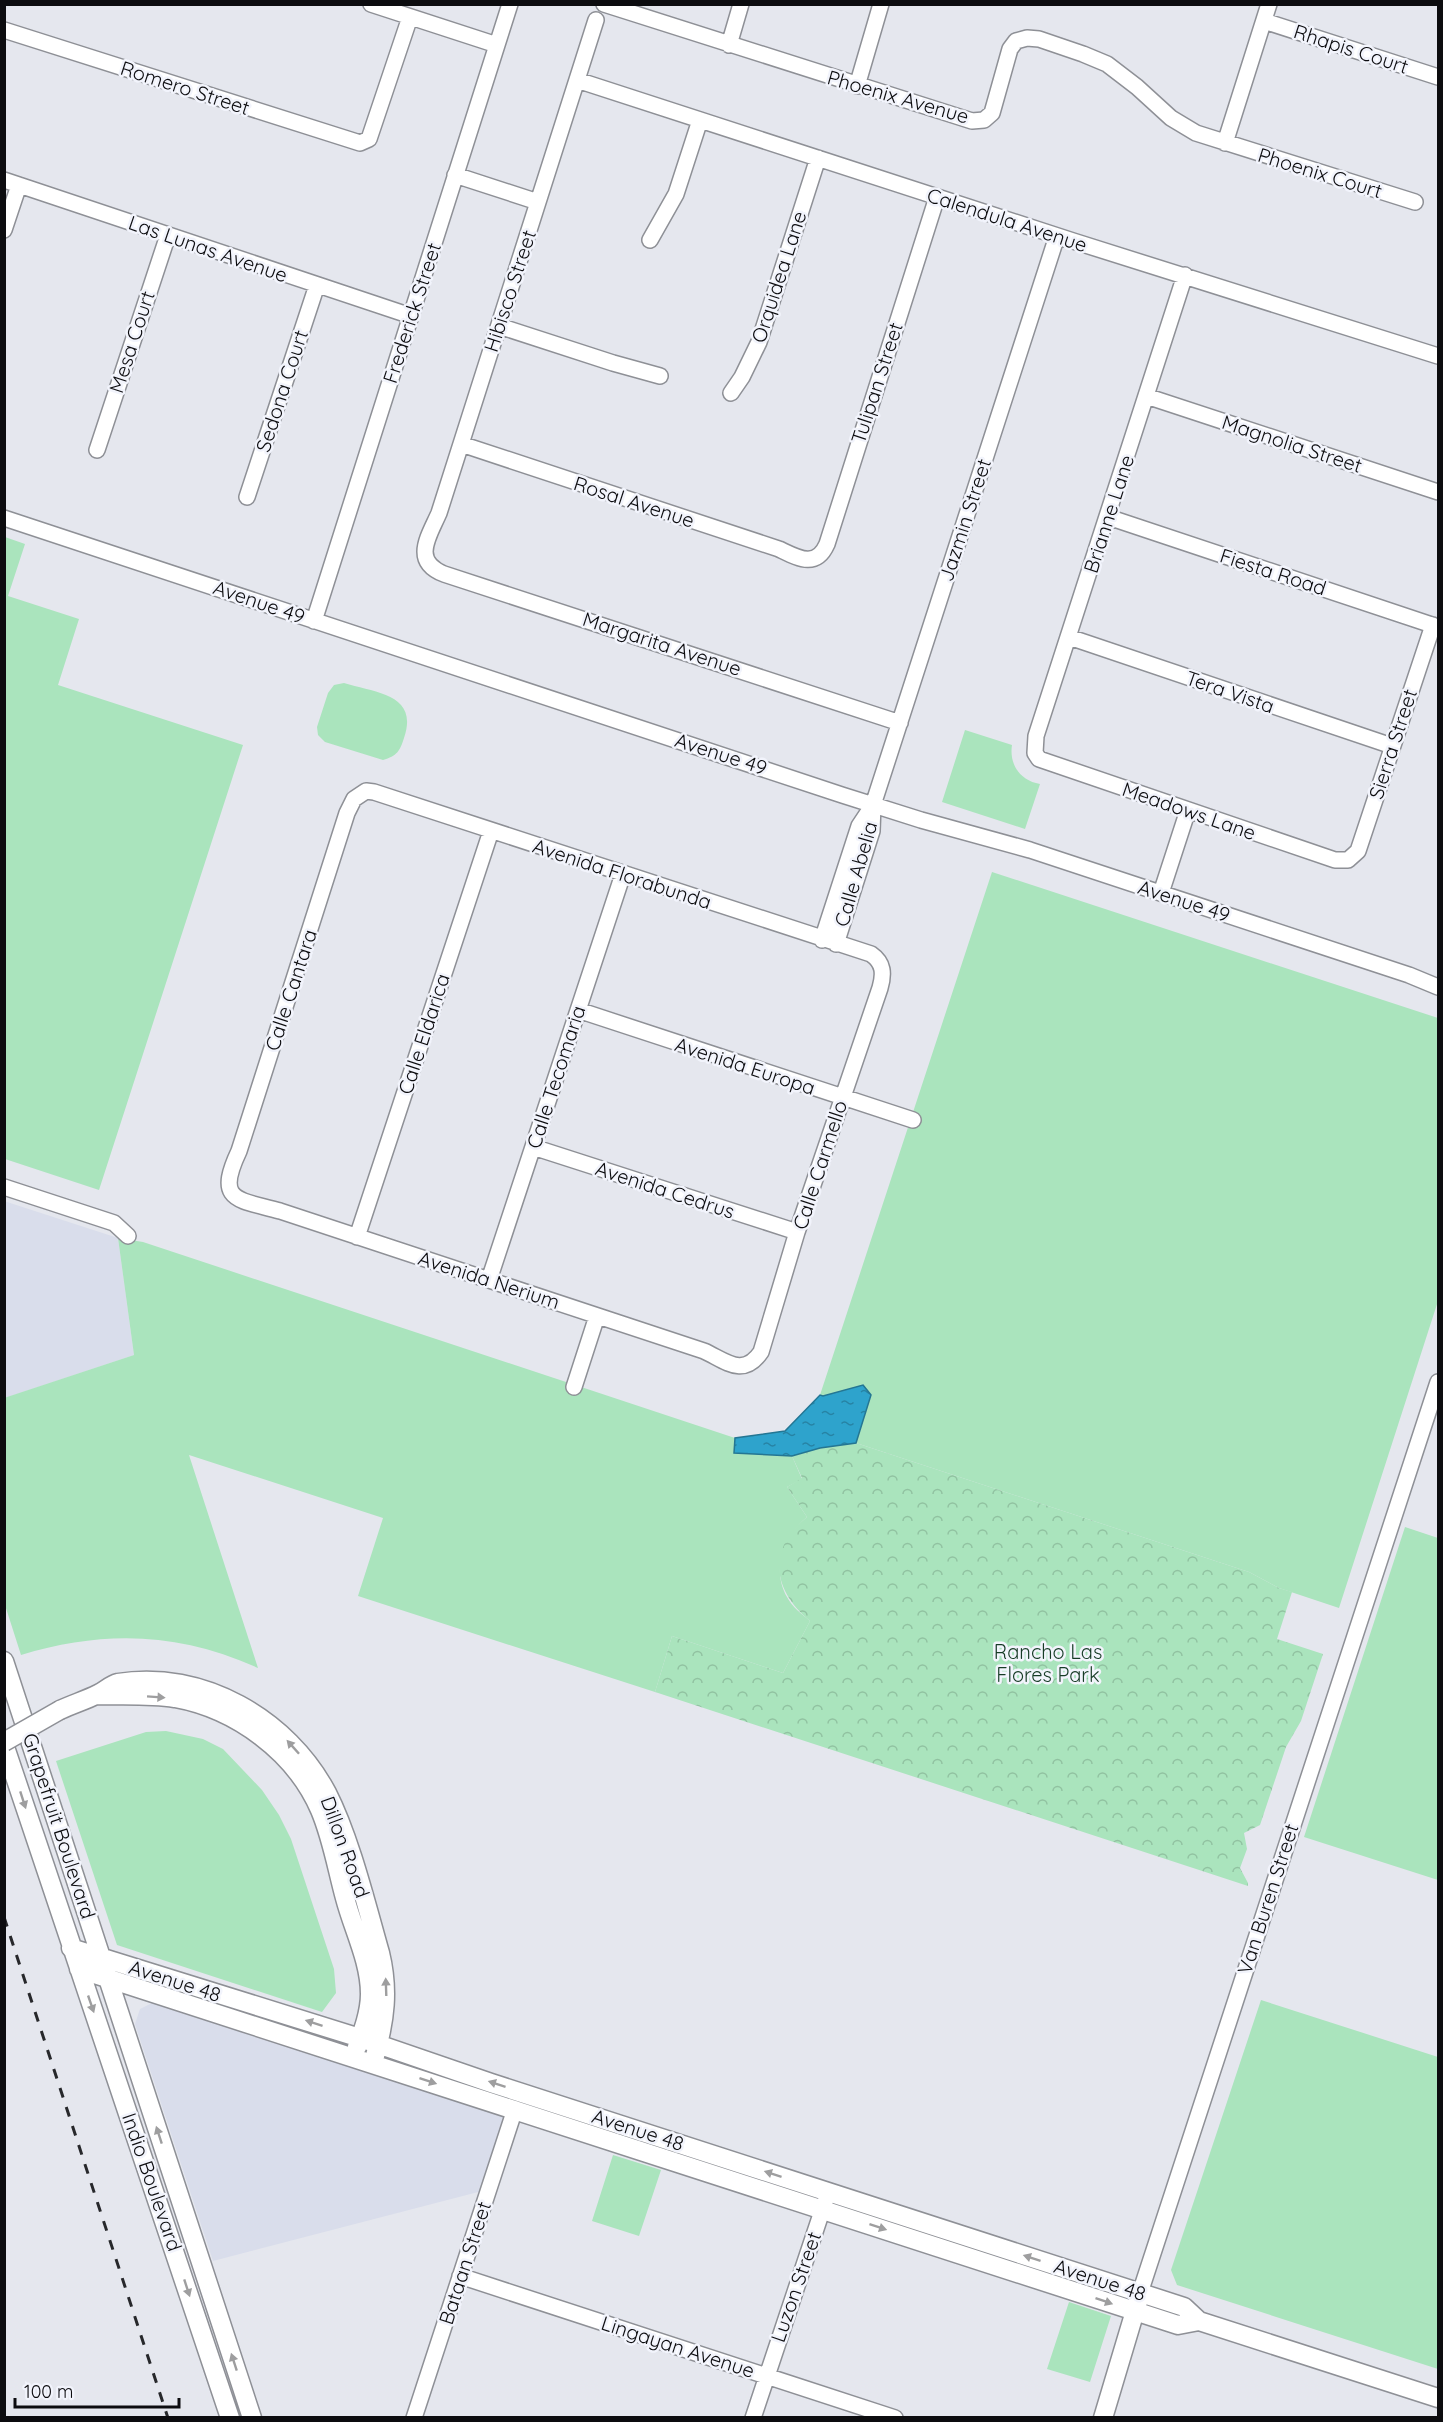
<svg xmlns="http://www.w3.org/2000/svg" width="1443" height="2422" font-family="Quicksand,sans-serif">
<defs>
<pattern id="forest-crowns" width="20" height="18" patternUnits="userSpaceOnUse" patternTransform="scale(1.5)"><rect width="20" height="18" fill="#aae4bd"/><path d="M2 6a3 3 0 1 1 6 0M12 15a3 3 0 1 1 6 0" fill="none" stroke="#91c2a1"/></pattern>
<pattern id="water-ripples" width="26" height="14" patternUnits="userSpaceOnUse" patternTransform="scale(1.5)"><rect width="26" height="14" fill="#2ea3cc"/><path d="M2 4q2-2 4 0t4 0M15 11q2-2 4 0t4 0" fill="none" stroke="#2683a4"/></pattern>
</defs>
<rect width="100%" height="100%" fill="#e5e7ee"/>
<path fill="#d9ddeb" d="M4,1201l114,37 16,117 -129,43z
M154,2002l352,114 -24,75 -269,70 -78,-237 5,-15z"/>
<path fill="#aae4bd" d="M5,537l20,7 -17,52 71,23 -21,66 185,60 -144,445 -94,-31z
M344,683c32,10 75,11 60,55 -4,13 -7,18 -21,22l-58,-18 -7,-7 -1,-8 11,-34 6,-8z
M965,730l47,15c-3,19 8,36 28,39l-15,45 -83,-27z
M992,872l446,146v283l-99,307 -60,-20 -30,-16 -393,-129 15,-48h-51z
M118,1238l25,4 592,196 -1,15 58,3 10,23 -15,8 20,30c-23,19 -36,52 -20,80 5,10 15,17 23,24l-27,52 -111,-37 -17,56 -297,-96 25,-78 -194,-63 69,213c-80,-36 -154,-38 -237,-13l-16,-50 -1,-207 130,-43z
M1405,1527l33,11v342l-134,-43z
M166,1731l37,8 20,10 39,41 17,25 12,24 43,130 2,24 -14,19 -205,-67 -61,-184 90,-29z
M1261,2000l177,57v312l-261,-84 -6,-15z
M613,2155l48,15 -22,66 -47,-15z
M1069,2302l42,14 -21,66 -43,-13z"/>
<path fill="url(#forest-crowns)" d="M856,1443l393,129 30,16 13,4 -15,47 46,15 -22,67 -15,26 -26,78 -16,8 3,16 -7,19 8,15v3l-593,-194 17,-56 111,37 27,-52c-38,-31 -43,-72 -3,-104l-20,-30 15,-9 -10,-22 28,-8z"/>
<path fill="url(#water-ripples)" stroke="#247693" stroke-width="1.5" d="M863,1385l8,10 -15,48 -36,5 -28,8 -58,-3 1,-15 50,-7 35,-36 3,1z"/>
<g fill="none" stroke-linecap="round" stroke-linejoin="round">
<defs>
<path id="minor" d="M371,4l126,41
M604,4l368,117 12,-1 8,-7 18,-64 6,-8 11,-3 12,1 44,15 24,10 30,23 34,31 25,15 219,69
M596,20l-157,493c-10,23 -28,48 5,61l456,149
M1264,21l174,56
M4,30l356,113 9,-4 41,-122
M729,45l12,-41
M577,80l496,161 365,115
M857,86l24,-82
M1225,143l44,-139
M455,175l83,27
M4,180l407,136
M4,230l15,-45
M650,240l26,-46 24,-74
M1185,275l-149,461 -1,17 4,6 296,101h13l10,-9 75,-226
M499,326l114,37 47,13
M731,393l11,-16 17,-35 59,-184
M1146,396l292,96
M461,444l318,105c19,9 37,20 48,-5l110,-347
M97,450l71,-215
M247,497l70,-212
M1108,517l330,110
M4,518l838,277 79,25 109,30 379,125 29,12
M314,621l196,-617
M1069,637l323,109
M366,791l8,1 497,162c13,9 13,20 9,34l-83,244 -36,120c-18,26 -35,9 -57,-1l-424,-140c-43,-12 -65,-9 -41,-60l108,-338 7,-14z
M1161,893l27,-83
M822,940l37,-114 14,-21
M836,944l36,-113 1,-26 184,-569
M578,1010l335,110
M533,1147l264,85
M4,1187l110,36 14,13
M357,1237l134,-406
M489,1280l134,-406
M574,1387l23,-71
M460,2276l435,142
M1140,2293l298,-911
M414,2418l101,-309
M753,2418l73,-219"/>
<path id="major" d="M4,1661l248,757
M97,1695c26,1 52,-1 78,3 61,11 120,54 145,112 12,28 17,59 25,88 8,31 25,63 25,96 0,18 -7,37 -13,53
M60,1710c13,-6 26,-10 38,-16 7,-3 12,-9 20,-11 84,-14 170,36 209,110 23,45 39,111 53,160 9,37 5,67 -5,103
M4,1744l226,674
M71,1948l289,90 131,45 693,224 15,14 239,77
M79,1969l1099,356 21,-4
M1103,2418l35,-117"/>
</defs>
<use href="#minor" stroke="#8e9096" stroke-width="18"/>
<use href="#major" stroke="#8e9096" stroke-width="21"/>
<use href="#minor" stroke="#fff" stroke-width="15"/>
<use href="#major" stroke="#fff" stroke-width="18"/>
<path stroke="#27282b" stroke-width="3" stroke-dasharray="10 10" stroke-linecap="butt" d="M4,1917l164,501"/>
<defs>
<path id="major-bridge" d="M4,1742l56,-32"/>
</defs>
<use href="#major-bridge" stroke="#8e9096" stroke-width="21" stroke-linecap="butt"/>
<use href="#major-bridge" stroke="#fff" stroke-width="18"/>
</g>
<defs><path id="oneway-solid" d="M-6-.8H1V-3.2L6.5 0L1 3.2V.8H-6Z" transform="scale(1.5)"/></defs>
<g fill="#9e9e9f">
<use href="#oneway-solid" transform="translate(156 1697) rotate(4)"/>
<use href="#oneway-solid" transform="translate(293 1747) rotate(-132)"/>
<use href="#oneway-solid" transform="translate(23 1800) rotate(72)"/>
<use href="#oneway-solid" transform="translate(386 1987) rotate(-92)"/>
<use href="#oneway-solid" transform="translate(91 2004) rotate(71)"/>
<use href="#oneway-solid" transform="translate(314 2023) rotate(-162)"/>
<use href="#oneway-solid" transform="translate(428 2081) rotate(18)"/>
<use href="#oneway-solid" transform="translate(497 2084) rotate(-162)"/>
<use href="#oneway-solid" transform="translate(159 2135) rotate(-108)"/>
<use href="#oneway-solid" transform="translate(773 2174) rotate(-162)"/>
<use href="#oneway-solid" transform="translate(878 2227) rotate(18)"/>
<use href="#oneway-solid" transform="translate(1032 2258) rotate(-162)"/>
<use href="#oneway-solid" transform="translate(187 2288) rotate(72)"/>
<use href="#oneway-solid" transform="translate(1104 2301) rotate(19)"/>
<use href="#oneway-solid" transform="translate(234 2362) rotate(-108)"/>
</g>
<g text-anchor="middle" stroke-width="5" stroke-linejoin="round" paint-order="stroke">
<g font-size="20" fill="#0c0c0f" stroke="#f2f4fc">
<text transform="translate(1351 49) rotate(18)" y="7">Rhapis Court</text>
<text transform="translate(185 88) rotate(18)" y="7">Romero Street</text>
<text transform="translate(898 97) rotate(16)" y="7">Phoenix Avenue</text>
<text transform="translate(1320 173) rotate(17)" y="7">Phoenix Court</text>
<text transform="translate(1007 220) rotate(18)" y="7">Calendula Avenue</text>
<text transform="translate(208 249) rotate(19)" y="7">Las Lunas Avenue</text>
<text transform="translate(779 277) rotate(-72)" y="7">Orquidea Lane</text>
<text transform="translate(510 291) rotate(-72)" y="7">Hibisco Street</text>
<text transform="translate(412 313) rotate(-72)" y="7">Frederick Street</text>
<text transform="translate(132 342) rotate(-72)" y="7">Mesa Court</text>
<text transform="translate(877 383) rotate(-72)" y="7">Tulipan Street</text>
<text transform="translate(282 391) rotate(-72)" y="7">Sedona Court</text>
<text transform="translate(1292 444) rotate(18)" y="7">Magnolia Street</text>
<text transform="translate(634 502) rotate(18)" y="7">Rosal Avenue</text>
<text transform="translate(1109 514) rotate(-72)" y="7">Brianne Lane</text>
<text transform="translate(965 520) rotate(-72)" y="7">Jazmin Street</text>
<text transform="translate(1273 572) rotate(18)" y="7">Fiesta Road</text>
<text transform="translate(259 602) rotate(19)" y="7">Avenue 49</text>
<text transform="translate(662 644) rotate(18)" y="7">Margarita Avenue</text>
<text transform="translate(1230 692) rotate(19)" y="7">Tera Vista</text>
<text transform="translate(1393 744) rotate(-72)" y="7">Sierra Street</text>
<text transform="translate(721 754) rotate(18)" y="7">Avenue 49</text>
<text transform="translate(1189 811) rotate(19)" y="7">Meadows Lane</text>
<text transform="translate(622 874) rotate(18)" y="7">Avenida Florabunda</text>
<text transform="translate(856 874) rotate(-74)" y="7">Calle Abelia</text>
<text transform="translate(1184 901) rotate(18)" y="7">Avenue 49</text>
<text transform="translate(291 990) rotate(-72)" y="7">Calle Cantara</text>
<text transform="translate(424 1034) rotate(-72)" y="7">Calle Eldarica</text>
<text transform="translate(745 1066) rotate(18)" y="7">Avenida Europa</text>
<text transform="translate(556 1077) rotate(-72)" y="7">Calle Tecomaria</text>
<text transform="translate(820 1165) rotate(-72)" y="7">Calle Carmello</text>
<text transform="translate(665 1190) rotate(18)" y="7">Avenida Cedrus</text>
<text transform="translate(489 1280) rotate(18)" y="7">Avenida Nerium</text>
<text transform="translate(59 1826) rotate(72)" y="7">Grapefruit Boulevard</text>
<text transform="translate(345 1847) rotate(70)" y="7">Dillon Road</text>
<text transform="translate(1268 1899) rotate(-72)" y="7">Van Buren Street</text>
<text transform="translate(175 1981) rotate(18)" y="7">Avenue 48</text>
<text transform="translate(638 2130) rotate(18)" y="7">Avenue 48</text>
<text transform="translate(152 2182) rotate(71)" y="7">Indio Boulevard</text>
<text transform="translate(465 2263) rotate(-72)" y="7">Bataan Street</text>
<text transform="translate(1100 2280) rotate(18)" y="7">Avenue 48</text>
<text transform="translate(796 2287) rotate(-71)" y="7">Luzon Street</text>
<text transform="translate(678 2347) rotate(18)" y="7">Lingayan Avenue</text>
</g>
<g font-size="20" fill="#173c26" stroke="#f2f4fc">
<text x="1048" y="1659">Rancho Las<tspan x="1048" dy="23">Flores Park</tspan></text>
</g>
</g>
<rect width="1443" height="2422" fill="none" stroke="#0c0c0f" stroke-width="12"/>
<path d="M15 2398v9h164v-9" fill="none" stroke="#0c0c0f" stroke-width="3"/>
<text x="24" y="2398" font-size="18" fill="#0c0c0f" stroke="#f2f4fc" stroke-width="4.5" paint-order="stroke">100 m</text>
</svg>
